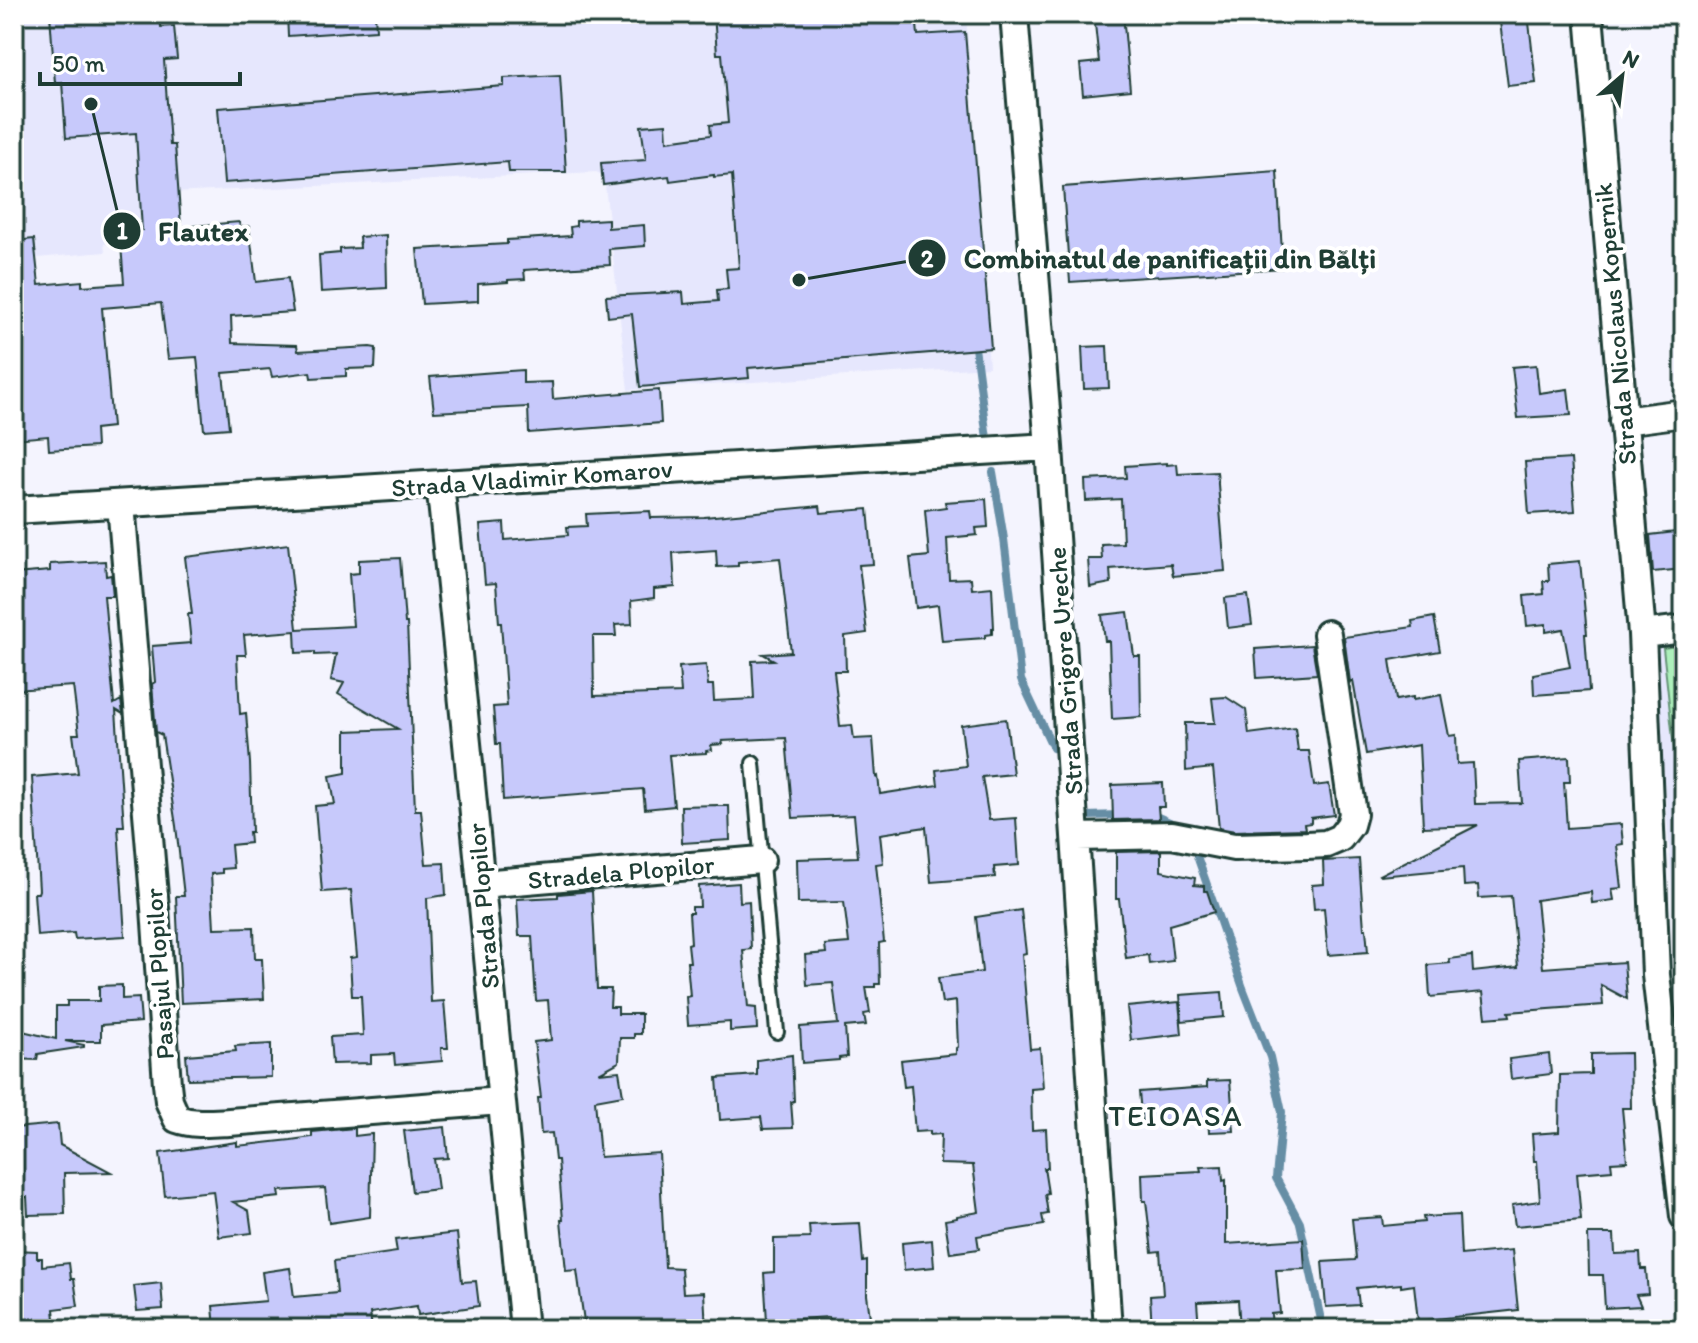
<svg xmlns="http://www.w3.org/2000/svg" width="1698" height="1343" font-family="Itim,sans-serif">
<rect width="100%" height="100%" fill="#f4f4fe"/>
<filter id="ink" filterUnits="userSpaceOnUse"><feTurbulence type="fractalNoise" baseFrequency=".0125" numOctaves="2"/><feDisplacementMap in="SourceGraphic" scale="16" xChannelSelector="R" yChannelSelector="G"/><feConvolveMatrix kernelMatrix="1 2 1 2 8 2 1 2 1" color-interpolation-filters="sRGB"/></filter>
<g filter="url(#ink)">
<path fill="#e6e7fd" d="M14,14h952l23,353 -361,23 -24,-214 -8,-4 -424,21v23l-52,5v19l-16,4 1,8 -91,8z
M1684,642v403l-30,-399z"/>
<path fill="#adf0bb" stroke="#669678" stroke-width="2" d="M1684,645v140h-6l-15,-137z"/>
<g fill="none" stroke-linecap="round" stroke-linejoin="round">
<path stroke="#668ea5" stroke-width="8" d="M974,340l14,106
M993,472l11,67 17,141 32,68
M1151,814l23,10
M1086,816l35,-1
M1197,856l46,132 27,69 12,55 -6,66 24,45 23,106"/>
</g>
<path fill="#c7c9fb" stroke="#1f3d34" stroke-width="2" fill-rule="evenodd" d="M50,14h110l1,13 13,-1 3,33 -13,1 6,85h5l6,82 58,-5 1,5 9,-1 7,56 32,-4 5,34 -62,4 1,27 65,2 1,6 72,-4 6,1 -1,20 -29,1v7l-35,2 -1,-6 -38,5 -2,-8 -47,4 6,55 -25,2 -7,-73 -29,2 -7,-56 -59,5 10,119 -17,2 1,18 -47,3 -1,-14 -34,3v-198l20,-2 5,46 43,-4v5l42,-3 -4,-51 22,-2 -6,-97 -70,5 -4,-56 -7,1z
M287,14h88l1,16 -88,6z
M714,14h202l2,21 47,-3 26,316 -243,20 1,10 -109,9 -8,-73 -24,3 -2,-21 77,-4 1,12 34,-3 -1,-11 11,-1 -2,-20 13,-1 -7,-93 -18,2v-2l-44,6 -1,-5 -66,9 -2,-22 45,-3 -5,-34 25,-2 1,17 44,-6 -1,-10 18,-2 -6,-69h-5z
M1094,14h29l7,76 -47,5 -3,-31 19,-2z
M1499,14h29l8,69 -28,3z
M560,75l6,97h-57l-1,-10 -284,21 -6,-75 286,-22v-8z
M1277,171l6,97 -213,14 -7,-95z
M608,219v9l36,-3 1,21 -36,3 1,16 -86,5 1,9 -17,1v2l-30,2v17l-56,3 -5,-55 90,-5v-4l64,-4 -1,-9 6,-1v-5z
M386,235l1,53 -66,4 -2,-37 21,-2v-4l20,-1 -1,-11z
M1107,346l2,42 -25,1 -2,-42z
M1536,365l3,28 29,-4 3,26 -53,3 -6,-51z
M523,370v13l29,-1 1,17 106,-9 2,33 -132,10 -1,-26 -94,5 -4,-35z
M1571,459l4,52 -46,3 -4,-52z
M1167,463v2l10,-1 1,10 39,-2 8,99 -52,5 -2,-12 -61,5 1,14 -21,4 -2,-28h14l-1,-15 22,-1 -2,-44 -35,2 -1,-21 41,-2 -1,-12z
M986,499l2,28 -12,1 1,7 -30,3 2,41 22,-1 1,11 20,-2 2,41h-2v6l-7,1v3l-43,3 -4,-36 -22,3 -6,-50 19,-2 -4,-46 21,-3 -1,-5z
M820,506l1,7 47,-4 5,55 -14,1 8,68 -22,3 1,35h-12l6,55 12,-1 2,14 19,-1 3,39 2,-1 2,18 58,-9 -2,-15 30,-4 -5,-41 45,-6 7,55 -31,3 7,43 27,-2 3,47 -25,2 1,10 -64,5 -5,-55 -46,7 3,29 -7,1 8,78 -5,1 1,41h-5v3h-9l4,26 -6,1 2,11 -21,2 2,30 -8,1v2l-37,3 -2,-36 38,-3 -5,-41 -26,2 -2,-30 21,-2 -1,-8 24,-2 -5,-41 -46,1 -1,-44 61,-2 -4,-42 -61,3 -7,-80 -64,3 1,3 -12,1 1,5 -6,1v2l-37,2 5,51 -29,3 -2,-20 -140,11 -3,-56h-4l-3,-37 14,-1 -6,-83h-2l-3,-40 -11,1 -5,-59 24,-2 1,17 63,-5 -1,-8 20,-1 -1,-12 64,-3 1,7 53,-1zM716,550l1,17 21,-1v-4l42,-4 11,94 -28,2 11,6 -22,1 2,38 -40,2 -1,-16h-5l-2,-20 -27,2 2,26 -87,3 -1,-60h23l-1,-11 17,-1 -1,-23 23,-3v-9l21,-2 -2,-34z
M1684,531v38l-31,3 -3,-37z
M288,544l9,85 56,-3 -4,-52 10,-1v-13l41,-2 5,65h2l8,187h6l5,54 18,-1 2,32 -19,3 4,104 13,-1 4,47h-7l1,13 -47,4 -1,-11 -23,1v8l-39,1 -2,-27 33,-2 -2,-39h-9l-2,-38 7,-1 -6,-67 -29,2 -7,-86 20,-2 -5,-28 16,-3v-42l52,-2 -60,-35 6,-11 -13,-3 5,-26 -21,1v-3l-19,1 -1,-22 -51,4 2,20h-9l3,59 6,-1 4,50 2,69h-3l1,11 -19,2 2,23 -11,1v4l-11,1 3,54 40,-1 1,32h7l2,40 -83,4 -5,-107h8l-8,-70 -14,-91 -6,-3 -4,-48 3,-2 -3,-36 39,-3 -3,-29h4l-7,-57z
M105,561l1,15 5,-1 2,21h-9l10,108 7,-4 2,14 -7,-4 8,116h-6l7,110 -50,3 -1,-6 -37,3 -3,-43h4l1,-3 -7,-113 46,-4 -5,-39h6l-6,-48 -59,4v-116l36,-3v-7z
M1580,561l7,73h-2l4,57 -55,4 -1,-21 37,-7 -7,-38 -17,3v-8l-19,2 -3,-30 20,-2 -1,-13h6l-1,-17z
M1248,595l4,30 -24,3 -3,-30z
M1128,612l6,44h6l1,61 -29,2 -3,-78h-4l-3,-26z
M1434,617l6,34 -50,9 6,40 17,-3v3l28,-5 8,41 7,-1 1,29 16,-1 2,41 47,-1 -3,-42 50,-4 1,25h-6l3,46 54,-4 2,20 -6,1 5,43 -10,1 2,11 -22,3 -1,-11 -55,8 7,68 81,-6 3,37 -26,-14 2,20 -94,7 1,4 -24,2 -3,-26 -53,5 -2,-32 22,-2 -1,-4 23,-3 1,16 45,-5 -7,-71 -32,2 -1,-13 -14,1 -1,-18 -83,8 -1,-1 99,-50 -55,2 -4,-82 -53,9 -13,-73 -3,1 -6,-45 69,-10 -1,-6z
M1312,645l5,29 -60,4 -2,-29z
M1226,697l20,13 3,24 46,-6 3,23h11l5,35 15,-2 5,31 -23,3v5l-7,1 1,5 -70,2 -16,-3 -6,-60 -27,3 -1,-48h30l-3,-25z
M1163,783l1,24h-6l1,12 -46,1 -1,-35z
M717,805v1h12l1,34 -48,3 -1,-37z
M1161,851v20l34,7 -1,7 10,1v5h3l7,21 -45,13 4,36 -24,3 -1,-9 -22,3 -7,-59h-3v-47z
M1359,859l5,70h2l2,23 -40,3 -4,-47 -10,1 -2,-24 12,-1 -1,-23z
M739,883l1,19 9,-1 2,48 -8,1 5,57 8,1 1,21 -27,2v-9l-42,3 -2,-28 4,-1 -3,-34h3l-2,-18 3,-1 -2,-30h3v-6h8l-1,-21z
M592,891l5,98h14l-1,18h8v7h23v20h-7v4h-14l-1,24 -20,11 20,-2 4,24 -28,5 5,57 59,-4 6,114 16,1 2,25 21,-1 2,37h-121l-8,-59 -11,1 -5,-51h2l-5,-60h-3l-3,-27 -11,1 -3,-36h3l-7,-56 17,-2 -3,-40 -12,1 -4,-65h-13l-2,-37 41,-2v-3z
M1021,910l5,43 -4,1 8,95 10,-1 3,40 -12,1 1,41 14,-1 2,39h-4l4,25 -3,1 3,20 -6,1 2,10 -67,11 2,13 -29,4 -5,-33 12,-2v-2l22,-4 -6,-47 -33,-1 1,-30 -11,1v-4l-15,1 -4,-46 -7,1 -3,-27 55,-6v-6l2,-1 -2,-46 -14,2 -4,-25 44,-6 -6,-55z
M122,985v14l17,-1 2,24 -40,3v16h-36l19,4v2l-46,7 -1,6 -23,-1v-30l42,10v-33h11v-5h32v-15z
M1222,992l2,25 -42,4 -2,-26z
M1179,1002l3,32 -51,6 -4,-33z
M271,1044v33l-83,2 -2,-24 50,-4 -1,-5z
M1630,1053l1,55h-9l5,53 -16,1 1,8 -35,3 4,47 -66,6 -3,-21 28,-4 -3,-40h-3l-2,-27 27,-2 1,-57 31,-1v-20z
M1549,1054l2,20 -40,5 -2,-20z
M792,1055l2,46 -3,1 2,26 -30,1 -2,-12 -41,3 -3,-42 40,-3v-15z
M1230,1080l4,51 -25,1 -1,-13 -66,4 -3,-31 68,-5v-6z
M58,1124l2,21 51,27 -47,1 1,41 -37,1 -1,-18h-4l-1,-36 -8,1v-34z
M445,1127l3,31 -14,1 4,30 -26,3 -8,-61z
M355,1128v8l17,-2 -2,83 -41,6 -4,-35 -46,3 1,6 -47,5 16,9 3,22 -33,4 -6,-46 -48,5 -5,-43 77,-11v4l54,-6 21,-3v-5z
M1222,1166l1,15 3,-1v64l77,-5 2,30 -29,1 4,43 -9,1 1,15h-32l-2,-29 -41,2 2,27h-47l-2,-33 13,-1 -3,-44 -8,1 -6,-51h-3l-1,-27 59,-3 -1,-4z
M1459,1215l2,40 51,-5 6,60 -100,11 -4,-36 -13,2v-3l-44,4 2,17 -33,2 -4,-45 33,-2 1,-2 -4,-39 30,-2 1,9 41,-4 -1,-5z
M860,1223l3,39 4,-1v34l3,22h-8l2,12h-34l-1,-12 -62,4 -3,-48 10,-1v-33l36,-1 -1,-13z
M457,1233l5,49 14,-1 3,25 -61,9 -1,-9 -47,7 2,16h-157l-2,-23 53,-5 -4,-29 28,-4 4,29 43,-4 -3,-32 63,-9 -2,-12z
M1588,1234h26l1,20 25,-1 1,16h5l2,25 -12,1 5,11 -36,2 -2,-33h-14z
M932,1240l2,27 -30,3 -2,-27z
M14,1250l23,1v7h5v8l27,-3 2,16h3l4,27 -24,3 2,20h-37l-1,-13h-4z
M161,1283l2,26 -26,2 -3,-25z"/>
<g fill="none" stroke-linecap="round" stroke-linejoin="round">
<defs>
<path id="lane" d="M753,763l24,269"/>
<path id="street" d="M1014,14l35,433 59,882
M1589,14l53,620 14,341 28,241
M1623,421l61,-8
M440,484c31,281 56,563 84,845
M121,504l34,404 12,176 2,17 8,18c17,6 34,4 52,3l272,-21
M14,510l1035,-63
M1642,634l42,-5
M1077,837l95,-2 62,12 73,-2 19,-1 14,-6 10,-13 3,-11 -26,-180
M481,884l280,-24"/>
</defs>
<use href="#lane" stroke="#1f3d34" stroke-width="18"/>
<use href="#street" stroke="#1f3d34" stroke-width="32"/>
<use href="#lane" stroke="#fff" stroke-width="12"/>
<use href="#street" stroke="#fff" stroke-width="26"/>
</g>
</g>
<g text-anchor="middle" stroke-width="8" stroke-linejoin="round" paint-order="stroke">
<g font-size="26" fill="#1f3d34" stroke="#fff">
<text transform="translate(1615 324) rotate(-95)" y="9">Strada Nicolaus Kopernik</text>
<text transform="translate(532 478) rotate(-4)" y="9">Strada Vladimir Komarov</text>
<text transform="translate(1065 671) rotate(-94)" y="9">Strada Grigore Ureche</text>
<text transform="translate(621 872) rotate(-5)" y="9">Stradela Plopilor</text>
<text transform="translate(483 906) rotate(-95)" y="9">Strada Plopilor</text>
<text transform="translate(159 974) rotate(-94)" y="9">Pasajul Plopilor</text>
</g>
<g font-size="30" letter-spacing="2" fill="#1f3d34" stroke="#fff">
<text x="1176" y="1126">TEIOASA</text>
</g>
</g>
<path fill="none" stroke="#1f3d34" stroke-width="3" d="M91 104L122 231M799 280L927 258"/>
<g fill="#1f3d34" stroke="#fff" stroke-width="3">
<circle cx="91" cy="104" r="8"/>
<circle cx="799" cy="280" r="8"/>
<circle cx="122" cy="231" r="20"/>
<circle cx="927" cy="258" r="20"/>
</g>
<g font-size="24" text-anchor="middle" font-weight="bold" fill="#fff">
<text x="122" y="239">1</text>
<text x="927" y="267">2</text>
</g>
<g font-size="28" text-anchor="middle" font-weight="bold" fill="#1f3d34" stroke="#fff" stroke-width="8" stroke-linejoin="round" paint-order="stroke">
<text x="203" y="241">Flautex</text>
<text x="1170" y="268">Combinatul de panificații din Bălți</text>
</g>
<rect width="1698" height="1343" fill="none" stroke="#fff" stroke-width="48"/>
<rect x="24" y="24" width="1650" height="1295" fill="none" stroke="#1f3d34" stroke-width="3" filter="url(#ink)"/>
<g transform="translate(1622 76) rotate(28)" stroke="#ffffff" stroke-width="6" paint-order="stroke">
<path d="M0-6L14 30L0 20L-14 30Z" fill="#1f3d34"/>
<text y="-12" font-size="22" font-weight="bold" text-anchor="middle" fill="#1f3d34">N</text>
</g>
<path d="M40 72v12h200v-12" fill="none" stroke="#1f3d34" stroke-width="4"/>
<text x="52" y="72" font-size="24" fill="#1f3d34" stroke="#ffffff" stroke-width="6" paint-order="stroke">50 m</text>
</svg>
